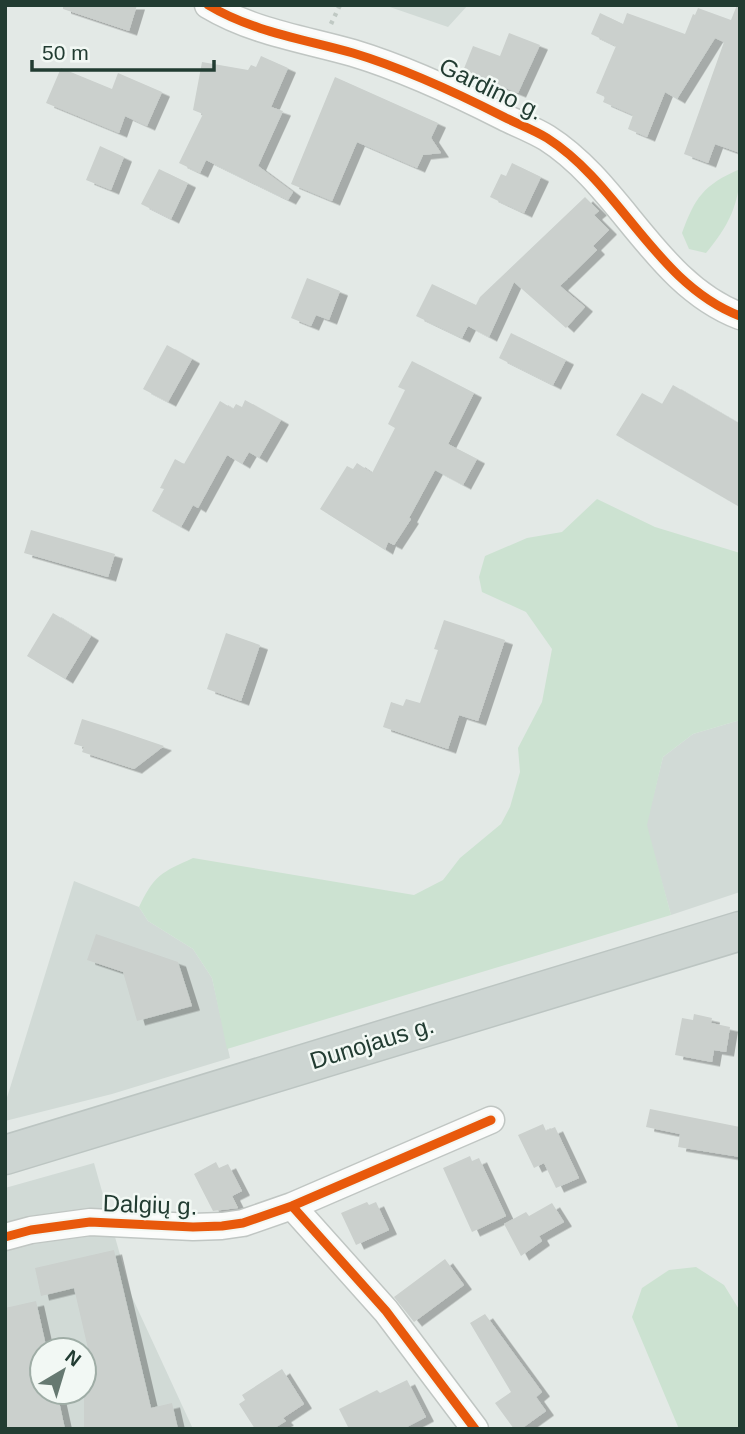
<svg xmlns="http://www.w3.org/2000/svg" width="745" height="1434" font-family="Arial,sans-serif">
<defs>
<filter id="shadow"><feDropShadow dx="8" dy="4.5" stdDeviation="0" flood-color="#0004"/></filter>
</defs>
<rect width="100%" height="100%" fill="#e3e9e6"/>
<path fill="#d1dad6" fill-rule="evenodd" d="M384,5h84l-20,22z
M740,720v172l-69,23 -25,-90 17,-68 30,-23z
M74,881l65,26 9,14 45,28 19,29 18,80 -118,36 -107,27v-17z
M94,1163l38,134 61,132h-188v-241zM42,1350h42v42h-42z"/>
<path fill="#cce2d1" d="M740,169c0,35 -12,58 -34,84l-17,-4 -7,-16c13,-35 21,-48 58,-64z
M597,499l58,28 85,26v167l-47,14 -30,23 -16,68 24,90 -444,134 -15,-71 -19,-29 -45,-28 -9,-14c16,-33 22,-34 54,-49l221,37 29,-15 17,-22 41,-34 9,-17 10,-35 -2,-24 24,-46 10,-53 -26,-37 -44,-20 -3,-15 6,-21 42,-18 35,-6z
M696,1267l28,18 16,26v118h-61l-47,-112 10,-29 27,-18z"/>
<path fill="#cbd0cd" filter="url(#shadow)" d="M63,5h74l-8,26 -66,-22z
M737,5h3v148l-25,-9 -7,19 -24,-9 40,-112 -9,-4 -38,61 -12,-7 -18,45 -19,-8 5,-14 -30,-13 2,-5 -9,-4 20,-47 -25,-12 9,-21 23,11 4,-11 58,21 8,-20 2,1 3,-7 33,12z
M509,33l31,12 -22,48 -23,-9 -2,4 -18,-7 2,-4 -14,-6 10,-25 27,10z
M261,56l27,12 -17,39 12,4 -25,55 35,26 -5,8 -82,-40 -6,13 -21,-10 24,-49 -10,-4 9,-48 46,8 3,-5 5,2z
M61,68l51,21 6,-16 44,19 -15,34 -22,-10 -6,17 -73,-30z
M335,77l103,46 -7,15 10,15 -18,2 -6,13 -60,-26 -25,59 -41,-17z
M100,146l24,11 -13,33 -25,-10z
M512,163l29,14 -17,36 -34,-16 11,-23 5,2z
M159,169l29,14 -17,36 -30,-15z
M585,197l14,14 -5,4 15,15 -16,16 4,4 -37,36 25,21 -19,21 -52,-46 -25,55 -21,-11 -6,12 -46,-22 16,-32 44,21 4,-8z
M307,278l33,13 -11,29 -13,-5 -5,11 -20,-8z
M511,333l55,27 -13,25 -54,-27z
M167,345l25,14 -24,43 -25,-13z
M412,361l62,32 -26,51 29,15 -14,26 -28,-15 -26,48 2,1 -17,26 -6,-3 -3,8 -65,-41 27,-43 6,3 4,-6 15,10 23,-45 -7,-4 17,-34 -7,-3z
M673,385l67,39v83l-124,-72 26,-42 20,11z
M245,400l36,20 -22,38 -10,-6 -7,12 -15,-9 -29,53 -5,-3 -12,22 -29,-16 12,-22 -4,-1 15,-29 9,5 36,-63 13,8 3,-5 6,3z
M31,530l84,24 -7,23 -84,-24z
M53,613l38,23 -26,43 -38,-23z
M444,620l61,20 -27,81 -19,-6 -11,34 -65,-22 8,-25 12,4 3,-7 14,4 18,-53 -4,-1z
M226,633l34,12 -19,56 -34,-12z
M82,719l32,10 50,17 -30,23 -52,-17 2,-5 -10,-3z
M96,934l82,28 14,44 -55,15 -14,-49 -36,-12z
M694,1014l18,4 -1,5 19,4 -4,25 -12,-2 -2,12 -37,-7 7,-37 11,2z
M650,1109l90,18v30l-62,-10 2,-13 -34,-7z
M543,1124l3,7 9,-4 24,51 -23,10 -12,-25 -10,5 -16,-33z
M470,1156l2,5 7,-3 27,58 -34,16 -29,-64z
M216,1162l3,6 9,-4 14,27 -10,5 6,12 -25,3 -19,-37z
M367,1202l2,3 7,-3 13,28 -33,15 -15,-32z
M552,1203l12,19 -25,14 3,5 -21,15 -17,-32 22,-12 3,4z
M114,1250l37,158 21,-5 6,26h-94v-37h5l-5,-22v-16l5,-1 -15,-65 -33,8 -6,-28z
M445,1259l19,26 -50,37 -20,-25z
M36,1301l11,49h-5v42h15l8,37h-60v-121z
M485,1314l57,78 -6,5 10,14 -25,18h-7l-19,-26 16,-11 -41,-69z
M282,1369l22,35 -21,14 3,3 -13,8h-18l-16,-25 6,-4 -3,-5z
M407,1380l19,37 -23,12h-54l-10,-20 38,-19 3,3z"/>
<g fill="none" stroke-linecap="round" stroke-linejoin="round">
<defs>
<path id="street" d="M208,5c45,27 96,34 145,48 53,16 102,39 151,64 14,7 30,13 43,21 74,47 109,146 193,178
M292,1206l94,105 89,118
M5,1237l26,-7 59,-8 103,5 29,-1 21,-3 49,-17 199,-86"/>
<path id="primary" d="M5,1155l735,-224"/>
</defs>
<use href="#street" stroke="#c0c6c3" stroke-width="29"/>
<use href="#primary" stroke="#bcc5c2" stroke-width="41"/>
<path stroke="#c0c9c4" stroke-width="4.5" stroke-dasharray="3.5 5" stroke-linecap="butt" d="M331,24l9,-19"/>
<use href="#street" stroke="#fbfcfb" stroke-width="26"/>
<use href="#primary" stroke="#cdd5d2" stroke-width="38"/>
<defs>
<path id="cycleway" d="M208,5c45,27 96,34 145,48 53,16 102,39 151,64 14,7 30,13 43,21 74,47 109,146 193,178
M292,1206l94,105 89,118
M5,1237l26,-7 59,-8 103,5 29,-1 21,-3 49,-17 199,-86"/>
</defs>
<use href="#cycleway" stroke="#f2f8f4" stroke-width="13"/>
<use href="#cycleway" stroke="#e8590c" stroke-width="9"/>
</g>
<g text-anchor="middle" stroke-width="5" stroke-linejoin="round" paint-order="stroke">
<g font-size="24" fill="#223c32" stroke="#f2f8f4">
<text transform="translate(491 89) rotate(26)" y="8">Gardino g.</text>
<text transform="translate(372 1043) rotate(-17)" y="8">Dunojaus g.</text>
<text transform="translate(150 1205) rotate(2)" y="8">Dalgių g.</text>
</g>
</g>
<rect width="745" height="1434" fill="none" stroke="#223c32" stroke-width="14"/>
<g transform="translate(63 1371) rotate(38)"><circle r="33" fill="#f2f8f4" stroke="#9fada6" stroke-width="2"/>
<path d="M0-5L12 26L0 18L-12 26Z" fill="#667971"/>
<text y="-10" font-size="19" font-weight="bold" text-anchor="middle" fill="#223c32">N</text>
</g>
<path d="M32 60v10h182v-10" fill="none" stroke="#223c32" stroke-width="3.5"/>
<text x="42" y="60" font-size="21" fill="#223c32" stroke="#f2f8f4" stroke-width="5" paint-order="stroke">50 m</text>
</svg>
